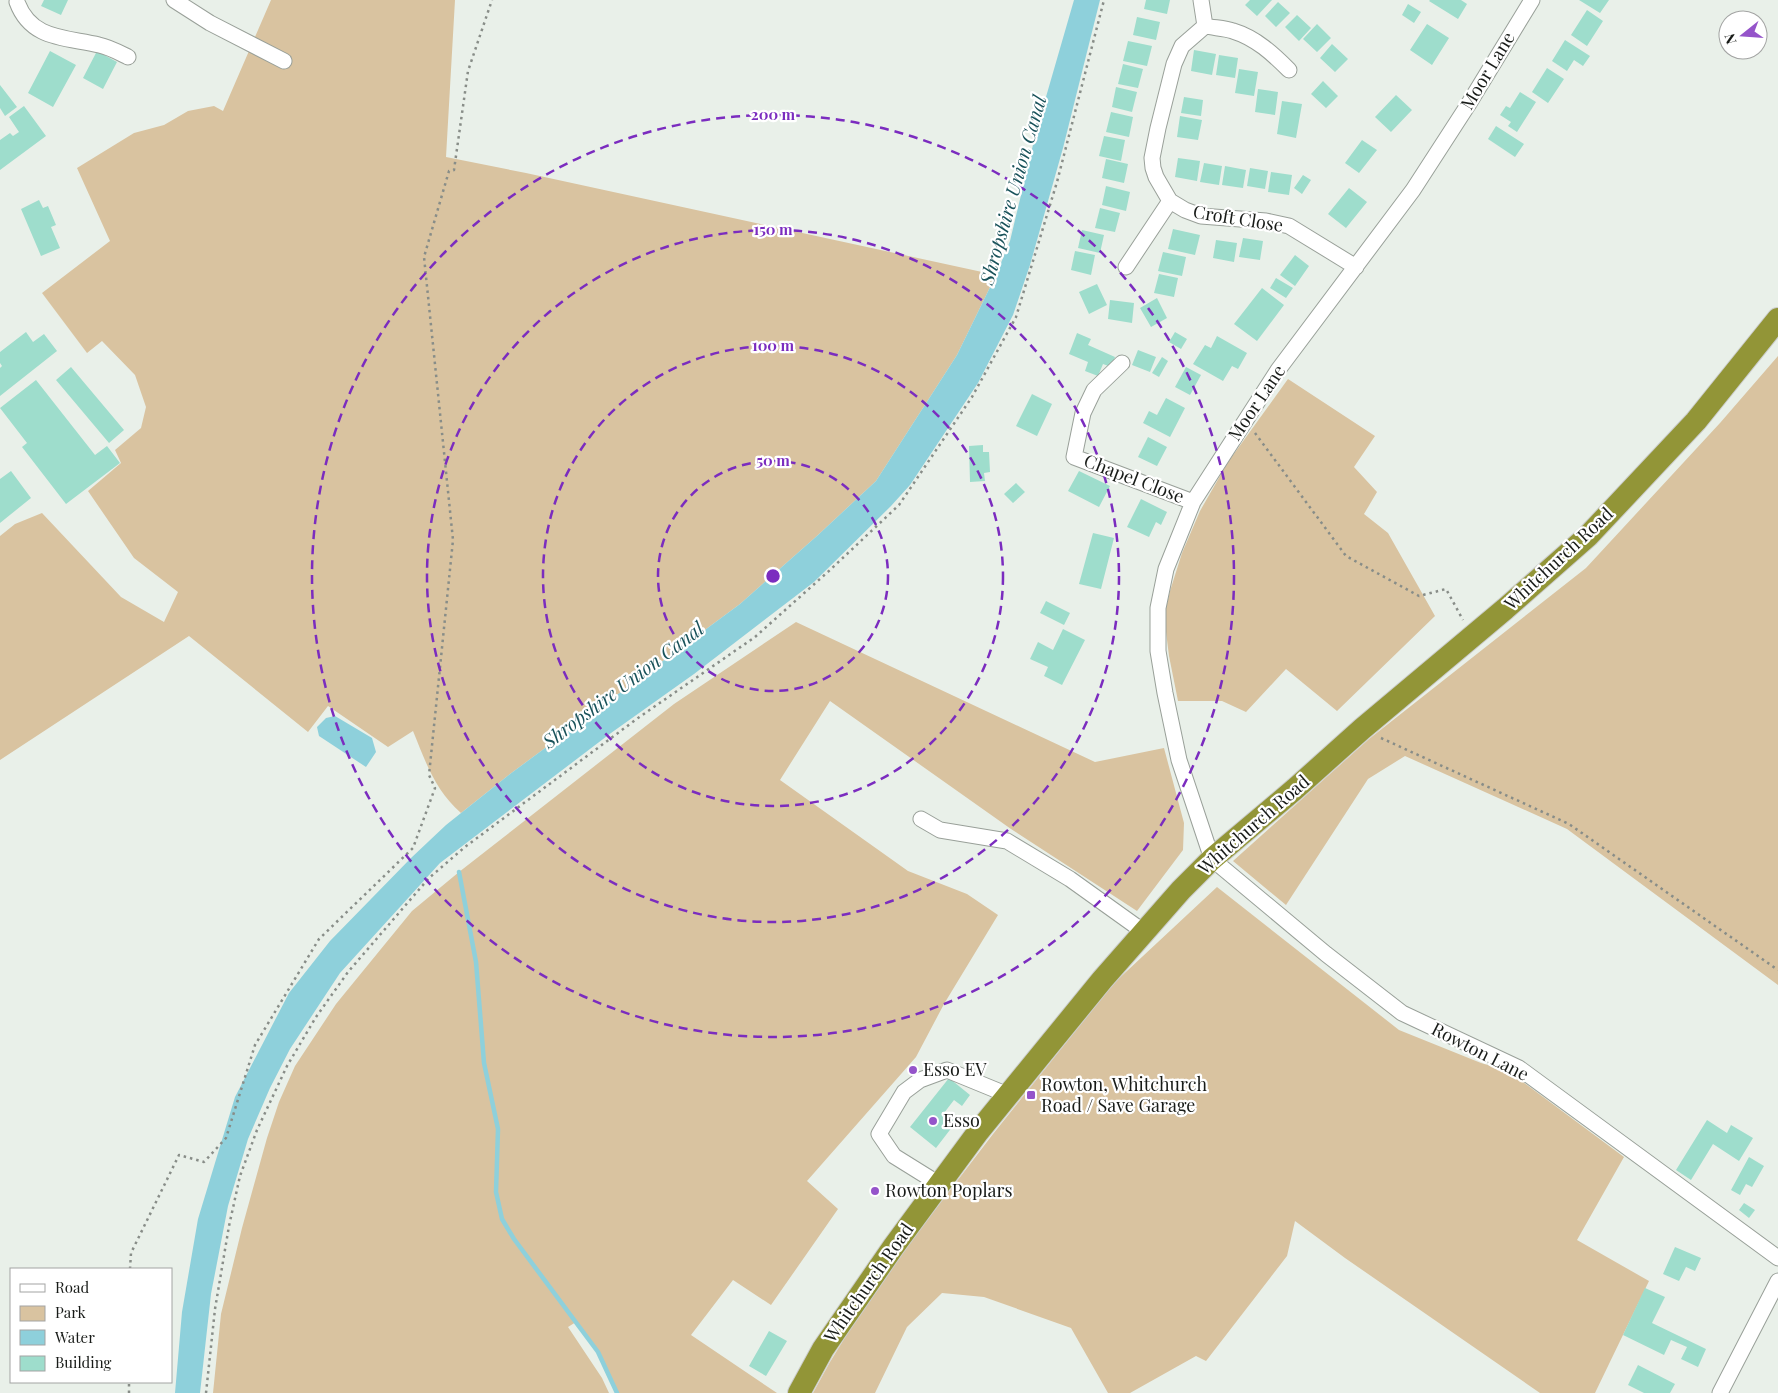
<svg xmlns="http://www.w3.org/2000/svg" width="1778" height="1393" font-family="'Playfair Display',serif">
<rect width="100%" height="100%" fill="#e9f0e9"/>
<path fill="#d9c3a0" d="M271,0h184l-9,157 80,16 470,102 -39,80 -81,126 -58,54 -78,69 -230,170 -49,39c-26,-23 -35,-50 -48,-82l-25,16 -60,-41 -20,26 -119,-96 -189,124v-224l15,-12 27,-11 79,84 43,25 14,-30 -44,-34 -46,-67 33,-28 -6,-13 26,-22 5,-21 -11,-32 -33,-34 -15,12 -45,-60 68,-52 -33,-73 57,-35 30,-8 24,-14 26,-5 9,5z
M1778,356v629l-211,-156 -162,-73 -37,23 -82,126 -53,-44 136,-122 217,-171 134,-145z
M1288,379l87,57 -21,31 23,25 -13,22 24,19 47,83 -98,95 -51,-42 -40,43 -24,-11h-44l-9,-45 -5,-40 6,-25 12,-38 18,-42 28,-49z
M796,622l299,140 69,-14 20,75 -1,27 -46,61 -126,-82 -181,-128 -50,79 128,91 59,23 31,21 -54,89 -28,53 -109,124 31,28 -67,96 -38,-25 -42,55 86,58h-160l-19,-41 -22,-30 -8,5 34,51 7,15h-396l8,-79 21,-86 25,-90 12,-36 16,-36 41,-62 76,-93 47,-39 215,-168z
M1217,887l182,143 82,33 27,8 116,86 -47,83 72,41 -54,112h-55l-195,-135 -50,-37 -8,35 -81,105 -10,-5 -66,37h-22l-37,-65 -87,-31 -42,-4 -35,34 -32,66h-62l17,-31 46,-75 117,-153 120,-150z"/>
<path fill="#8ed0db" d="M1074,0h26l-37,148 -33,117 -17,50 -35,68 -68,102 -19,21 -77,76 -120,92 -83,59 -171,130 -100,110 -50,76 -20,39 -22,51 -20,67 -17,88 -11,99h-25l7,-81 16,-93 37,-122 54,-104 41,-52 81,-83 35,-33 64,-51 230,-170 78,-69 58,-54 81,-126 39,-80 14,-34 27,-113z
M335,716l37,22 4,14 -10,15 -47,-31 -2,-9 9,-9z"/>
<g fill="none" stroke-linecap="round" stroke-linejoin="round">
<path stroke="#8ed0db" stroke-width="4.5" d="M459,872l17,90 8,101 14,66 -2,63 6,27 12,20 84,113 19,41"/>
</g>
<path fill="#9eddcc" d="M44,0h24l-7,15 -20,-9z
M1146,0h24l-3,14 -23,-5z
M1250,0h22l-15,16 -12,-11z
M1430,0h31l6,4 -9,15 -29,-18z
M1579,0h30l-9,13z
M1278,2l12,11 -14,14 -11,-11z
M1408,4l13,8 -7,11 -12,-8z
M1587,10l16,11 -16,25 -16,-11z
M1297,15l14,13 -12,13 -14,-14z
M1137,17l23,5 -4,18 -23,-5z
M1317,24l14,14 -14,14 -14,-13z
M1427,24l22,14 -17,27 -22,-15z
M1565,40l25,16 -7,10 -9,-6 -7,11 -15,-10z
M1128,41l24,5 -5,20 -24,-5z
M1332,44l16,15 -13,13 -15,-14z
M1194,50l22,4 -4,21 -21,-4z
M50,51l26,14 -23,42 -25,-14z
M97,51l20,11 -14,27 -20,-11z
M1219,55l19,3 -3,20 -19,-3z
M1123,64l20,5 -5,19 -20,-4z
M1547,68l17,11 -16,24 -16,-11z
M1239,69l19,3 -4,24 -19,-3z
M1323,81l15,15 -12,12 -15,-14z
M0,85l17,22 -12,9 -5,-8z
M1116,87l21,5 -5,20 -20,-5z
M1258,89l20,3 -3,23 -20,-3z
M1520,92l16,10 -19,30 -9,-6 3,-4 -11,-7 6,-9 4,2z
M1396,95l16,15 -21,22 -16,-15z
M1184,97l19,3 -2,16 -20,-3z
M1282,101l20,3 -6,34 -19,-4z
M24,106l22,30 -46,34v-30l10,-7 3,3 6,-4 -10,-15z
M1111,112l22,5 -4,20 -23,-5z
M1180,116l22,4 -4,20 -21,-3z
M1496,126l28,18 -9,13 -27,-18z
M1104,136l21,4 -4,21 -22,-5z
M1362,140l15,10 -18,23 -14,-10z
M1178,158l22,3 -3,20 -22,-4z
M1106,159l22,5 -4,19 -22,-5z
M1204,163l18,3 -3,19 -19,-3z
M1225,166l21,4 -3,18 -21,-3z
M1250,168l18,3 -3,18 -18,-3z
M1271,172l21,3 -3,20 -21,-3z
M1303,175l8,5 -9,14 -8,-6z
M1106,186l24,6 -4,19 -24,-6z
M1349,188l18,14 -21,26 -18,-14z
M39,200l4,8 5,-2 8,19 -5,2 9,21 -19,8 -20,-47z
M1100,208l20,5 -5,19 -20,-4z
M1173,229l27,6 -5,20 -27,-6z
M1082,230l22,5 -4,18 -22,-5z
M1243,238l20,3 -3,19 -21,-3z
M1216,240l21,3 -3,19 -21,-4z
M1075,251l20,4 -4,20 -20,-5z
M1163,252l23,5 -4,19 -24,-5z
M1295,255l14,11 -14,20 -15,-11z
M1159,274l19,4 -4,19 -20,-4z
M1276,278l17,10 -7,10 -16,-10z
M1097,284l10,21 -18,9 -10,-22z
M1262,288l22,17 -27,36 -23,-17z
M1157,298l10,20 -16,9 -11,-19z
M1110,300l24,3 -2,20 -24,-4z
M26,332l7,10 11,-8 13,17 -57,45v-28l2,-2 -2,-3v-11z
M1175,332l12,7 -6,10 -12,-7z
M1077,333l14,6 -3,6 27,12 -4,10 -8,-3 -5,12 -13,-5 3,-9 -19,-8z
M1217,336l30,17 -9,16 -6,-3 -9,15 -30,-17 12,-19 6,3z
M1138,350l18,7 -6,15 -18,-7z
M1162,357l6,4 -9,16 -7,-4z
M71,367l53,63 -15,13 -53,-63z
M1186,367l15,8 -11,20 -15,-8z
M36,380l59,75 12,-9 13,17 -54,41 -44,-57 5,-4 -27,-35z
M1032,394l20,10 -15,32 -21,-10z
M1166,398l19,10 -15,29 -27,-14 6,-12 8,4z
M1148,437l19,10 -10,19 -19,-9z
M983,445v7h6l1,20 -6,1 1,8 -15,1 -1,-36z
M11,471l20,27 -31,25v-44z
M1079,471l31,15 -11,21 -31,-16z
M1016,483l9,9 -12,11 -9,-9z
M1141,499l26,13 -6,13 -5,-3 -7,15 -22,-10z
M1093,533l21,5 -13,51 -22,-5z
M1046,601l24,12 -6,12 -24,-12z
M1063,629l22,11 -23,45 -18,-9 4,-9 -18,-8 8,-17 15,8z
M949,1078l21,17 -8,11 -8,-6 -10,13 12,9 -20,26 -26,-21z
M1707,1120l20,13 4,-8 22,13 -14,23 -26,-17 -22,36 -15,-10z
M1749,1157l15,9 -12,21 -6,-3 -6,11 -9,-5z
M1744,1203l11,7 -6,8 -10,-8z
M1675,1247l26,11 -6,13 -9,-4 -7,14 -16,-7z
M1645,1288l20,9 -13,26 54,26 -8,18 -17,-8 6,-12 -16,-7 -7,15 -41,-20z
M769,1331l18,10 -21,35 -17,-10z
M1638,1365l37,19 -5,9h-26l-16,-8z"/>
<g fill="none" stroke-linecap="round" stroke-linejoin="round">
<defs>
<path id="minor" d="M174,0l36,23 74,38
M1201,0l4,26 -23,20 -8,18 -16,64 -6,30 1,10 3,9 14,24 15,9 16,6 65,5 23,5 67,41
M1532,0l-64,105 -55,85 -135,180 -85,132 -27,67 -8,39v43l7,42 14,67 33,99 114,95 76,59 117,55 259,190
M17,2c14,38 48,35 82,43 10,2 19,7 29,12
M1205,26c10,2 20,2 28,5 23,7 40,23 56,39
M1126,267l44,-66
M1122,363l-28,27 -11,23 -9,44 119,45
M921,819l19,11 67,11 63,38 74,53
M939,1184l-45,-28 -15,-22 25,-42 16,-12 27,-10 61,25
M1720,1393l58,-112"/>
<path id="highway" d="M799,1393l24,-44 71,-103 84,-114 124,-152 79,-90 31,-31 83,-70 67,-60 143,-120 83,-73 108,-115 82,-102"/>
</defs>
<use href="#minor" stroke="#99a099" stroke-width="17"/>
<use href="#highway" stroke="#cccdcc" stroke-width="24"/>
<path stroke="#888d88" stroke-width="2.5" stroke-dasharray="2.5 4" stroke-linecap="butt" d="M1255,433l91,123 73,40 27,-7 17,31
M1381,738l188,86 209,146
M130,1269l1,-16 48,-98 25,7 22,-24 29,-93 64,-106 94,-91 22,-60 -6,-13 24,-235 -29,-283 25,-86 5,-1 14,-99 24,-71
M129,1393v-11
M206,1393l9,-84 14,-83 11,-50 17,-46 30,-64 29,-49 32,-45 81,-94 36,-31 173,-129 117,-81 75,-67 69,-65 73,-108 44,-80 41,-135 47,-182"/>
<use href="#minor" stroke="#fff" stroke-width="15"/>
<use href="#highway" stroke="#929537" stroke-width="22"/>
</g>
<g fill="none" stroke="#7b2cbf" stroke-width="2.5" stroke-dasharray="9 6">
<circle cx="773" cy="576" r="115"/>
<circle cx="773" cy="576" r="230"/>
<circle cx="773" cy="576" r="346"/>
<circle cx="773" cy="576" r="461"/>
</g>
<g fill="#9554ca" stroke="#fff" stroke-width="2">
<circle cx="913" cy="1070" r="5"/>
<rect x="1026" y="1090" width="10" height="10" rx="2.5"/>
<circle cx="933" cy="1121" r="5"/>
<circle cx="875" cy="1191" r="5"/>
</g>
<g text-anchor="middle" stroke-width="4.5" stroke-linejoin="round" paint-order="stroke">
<g font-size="18" fill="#181b18" stroke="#fff">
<text transform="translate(1488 71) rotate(-59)" y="6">Moor Lane</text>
<text transform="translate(1238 219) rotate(9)" y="6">Croft Close</text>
<text transform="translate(1257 403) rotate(-56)" y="6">Moor Lane</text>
<text transform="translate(1134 479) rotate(21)" y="6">Chapel Close</text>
<text transform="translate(1559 559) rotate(-43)" y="6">Whitchurch Road</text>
<text transform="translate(1254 825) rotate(-41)" y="6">Whitchurch Road</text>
<text transform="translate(1480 1052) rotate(27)" y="6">Rowton Lane</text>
<text transform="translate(869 1283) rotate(-55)" y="6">Whitchurch Road</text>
</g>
<g font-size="18" fill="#181b18" stroke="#fff" text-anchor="start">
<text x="923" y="1076">Esso EV</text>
<text x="1041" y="1091">Rowton, Whitchurch<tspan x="1041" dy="21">Road / Save Garage</tspan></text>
<text x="943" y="1127">Esso</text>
<text x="885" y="1197">Rowton Poplars</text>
</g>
<g font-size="19" font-style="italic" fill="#19525a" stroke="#fff">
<text transform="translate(1013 190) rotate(-74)" y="7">Shropshire Union Canal</text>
<text transform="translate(623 685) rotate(-37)" y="7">Shropshire Union Canal</text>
</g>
</g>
<circle cx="773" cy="576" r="8" fill="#7b2cbf" stroke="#fff" stroke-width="2.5"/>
<g font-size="15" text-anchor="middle" font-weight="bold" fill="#7b2cbf" stroke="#fff" stroke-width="4.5" stroke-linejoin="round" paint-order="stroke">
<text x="773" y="120">200 m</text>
<text x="773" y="235">150 m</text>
<text x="773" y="351">100 m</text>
<text x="773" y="466">50 m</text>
</g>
<rect x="10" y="1268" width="162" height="115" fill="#ffffff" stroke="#a3a4a3"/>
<rect x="20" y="1284" width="25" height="8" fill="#ffffff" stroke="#a3a4a3"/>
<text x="55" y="1293" font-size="15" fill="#181b18">Road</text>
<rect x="20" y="1306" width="25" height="15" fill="#d9c3a0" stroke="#a3a4a3"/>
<text x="55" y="1318" font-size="15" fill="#181b18">Park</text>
<rect x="20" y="1330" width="25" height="15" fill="#8ed0db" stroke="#a3a4a3"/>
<text x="55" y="1343" font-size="15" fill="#181b18">Water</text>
<rect x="20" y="1356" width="25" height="15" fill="#9eddcc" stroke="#a3a4a3"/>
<text x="55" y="1368" font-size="15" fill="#181b18">Building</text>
<g transform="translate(1743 35) rotate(253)"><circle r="24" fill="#ffffff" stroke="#a3a4a3"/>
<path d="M0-4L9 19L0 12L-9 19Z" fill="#9554ca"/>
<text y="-8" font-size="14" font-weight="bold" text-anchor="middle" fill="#181b18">N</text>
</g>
</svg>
